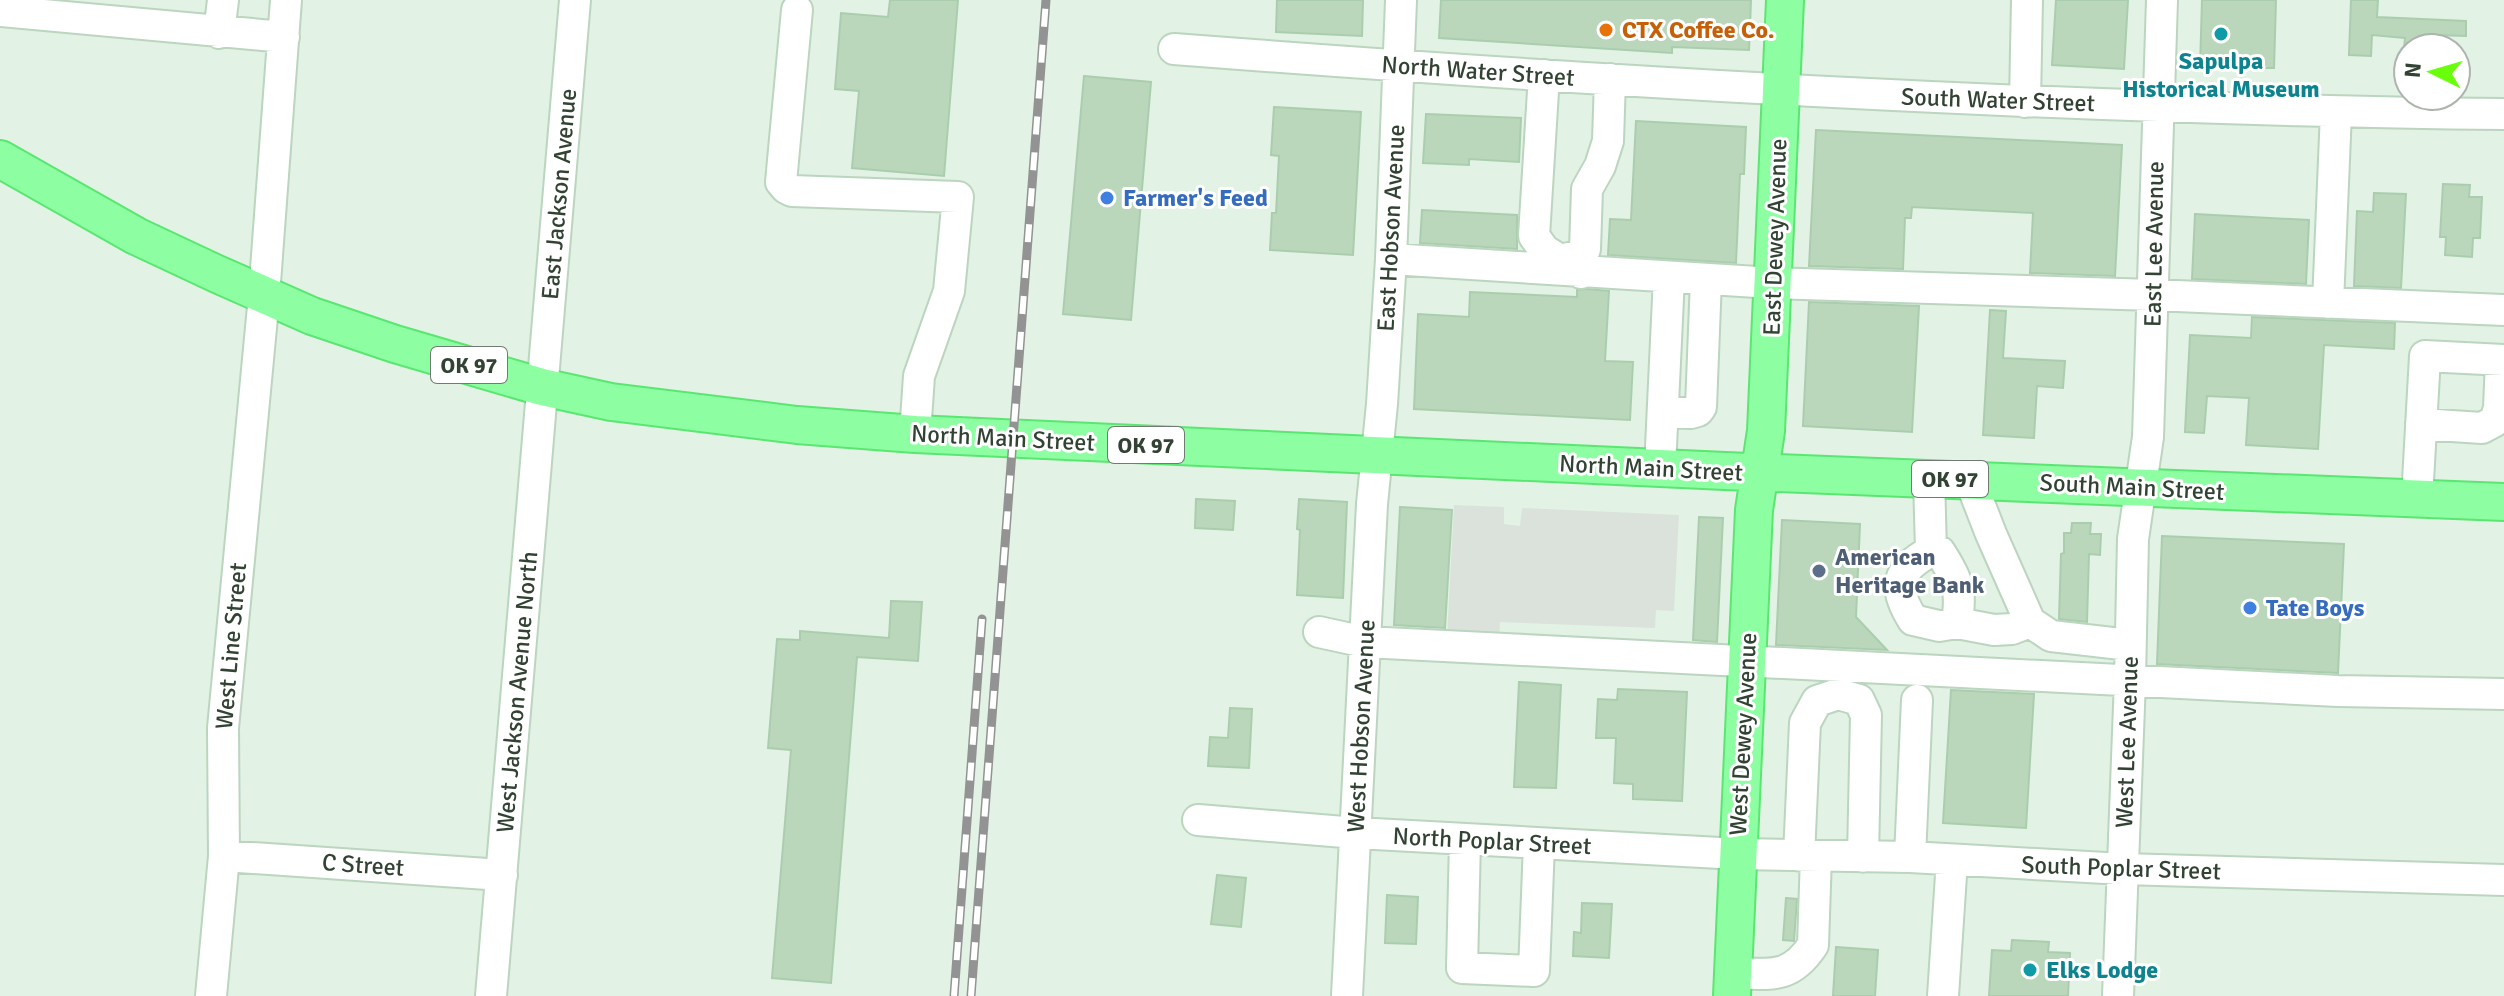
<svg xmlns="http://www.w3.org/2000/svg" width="2504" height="996" font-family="Signika,sans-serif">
<rect width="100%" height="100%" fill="#e2f2e4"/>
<path fill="#dbe2db" d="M1454,505l50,2v17l16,2 2,-18 157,7 -5,96 -18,-1 -1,18 -155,-6 -1,18 -52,-2z"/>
<path fill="#bad7bc" stroke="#aacead" stroke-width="2" d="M890,0h68l-14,176 -92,-8 7,-77 -24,-2 6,-76 47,4z
M1277,0h86l-1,36 -86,-4z
M1441,0h310l-2,50 -77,-3v6l-233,-15z
M2056,0h72l-4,69 -72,-4z
M2202,0h74l-2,68h-74z
M2351,0h27l-1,17 89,4v15l-32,-1 -1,13h-29l1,-10 -33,-3 -1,21 -22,-1z
M1084,76l67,6 -20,238 -68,-6z
M1274,107l87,5 -8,143 -83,-5 2,-37h4l3,-57 -8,-1z
M1426,114l95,4 -2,44 -50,-3v6l-46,-2z
M1636,121l110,6 -2,47h-4l-4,89 -128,-8 2,-36 21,1z
M1816,130l306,15 -7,131 -85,-3 3,-60 -121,-6 -1,11h-6l-2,51 -94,-3z
M2443,184l27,1 -1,12h13l-2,41h-7l-1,19 -27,-2 1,-18h-6z
M2374,193l32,1 -5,94 -47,-2 3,-75 16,1z
M1422,210l95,5v34l-97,-6z
M2195,214l114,6 -3,64 -114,-5z
M1587,289l22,2 -4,70 28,1 -3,58 -216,-11 4,-95 51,3 1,-25 107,5v-7z
M1809,302l110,4 -7,126 -109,-6z
M1990,310l16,1 -3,47 62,3 -2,27 -26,-2 -3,52 -51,-3z
M2252,317l143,6 -1,26 -70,-4 -6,104 -72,-4 3,-47 -42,-2 -3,37 -19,-1 5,-97 61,3z
M1196,499l39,2 -2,29 -38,-2z
M1299,499l48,3 -4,96 -46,-3 3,-65 -3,-1z
M1400,507l52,3 -7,118 -51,-3z
M1699,517l24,1 -6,124 -24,-2z
M1782,520l78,4 -4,93 31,33 -111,-5z
M2072,523h19l-1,11h11l-1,21 -11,-1 -2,68 -28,-3 2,-65 3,-1v-20h7z
M2162,536l182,8 -6,129 -181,-9z
M891,601l31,1 -4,59 -61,-4 -26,326 -59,-5 19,-228 -23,-2 9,-109 23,1v-9l89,7z
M1519,682l42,3 -5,103 -42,-1z
M1618,689l69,3 -5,109 -49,-2v-15l-19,-1 2,-45h-20l2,-39 19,1z
M1951,690l83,4 -8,134 -83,-5z
M1230,708l22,1 -3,59 -41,-2 2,-29 18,1z
M1217,875l29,3 -5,49 -30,-3z
M1387,895l31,2 -2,47 -31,-1z
M1786,898l11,1 -3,42 -11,-1z
M1582,903l30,1 -3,54 -36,-2 1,-24 7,1z
M2012,940l37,2 -1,10 22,1 -2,43h-79l3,-46 19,1z
M1836,947l42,3 -3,46h-42z"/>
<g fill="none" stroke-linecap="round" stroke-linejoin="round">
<defs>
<path id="minor" d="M797,10l-16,172 5,6 6,3 166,6 -9,94 -30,85 -4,58
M0,11l284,26
M219,33l4,-33
M1174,49c443,34 886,60 1330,65
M1544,75l-10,161 10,14 16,10 18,-4
M2025,102l2,-102
M1391,259l382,24 380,12 351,15
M1581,273l-1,-17 5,-7 2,-60 13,-23 8,-25 2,-62
M2328,303l8,-191
M1663,412l28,1 7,-2 3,-4 5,-128
M2421,424l61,4 13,-7 4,-13 2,-48
M1660,468l9,-191
M1929,478l2,73c-35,19 -39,36 -18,69l26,6 18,-3 37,7 18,-1 18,-7
M1970,480l21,54 39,88 21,14 79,9
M2417,499l8,-143 79,4
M1931,551l9,1c18,28 22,38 17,71
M1319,632l46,10 973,49 166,3
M1198,820l158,13 382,21 172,3 213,12 381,11
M1465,840l-3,128 72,3 5,-127
M224,856l278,19
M1799,856l6,-133 12,-22 21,-7 21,6 7,15 -3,142
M1910,857l7,-157
M1733,973c37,1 57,7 80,-28l3,-89
M211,996l13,-140 -1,-128 41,-432 22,-296
M491,996l84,-996
M1347,996l25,-492 10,-100 9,-145 10,-259
M1943,996l9,-136
M2118,996l12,-316 3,-141 15,-102 14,-437"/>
<path id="major" d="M0,159l136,77 81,38 95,42 83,28 147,43 69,15 186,23 118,9 810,37 779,31
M1732,996l22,-486 12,-79 19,-431"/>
</defs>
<use href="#minor" stroke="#bbd5bf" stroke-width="34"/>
<use href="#major" stroke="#5ae771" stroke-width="40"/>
<use href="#minor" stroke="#fff" stroke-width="30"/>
<use href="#major" stroke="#8dffa2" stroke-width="36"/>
<defs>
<path id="rail" d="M954,996l28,-377
M971,996l75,-996"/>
</defs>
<use href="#rail" stroke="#939393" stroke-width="9"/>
<use href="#rail" stroke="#fff" stroke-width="6" stroke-dasharray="18" stroke-linecap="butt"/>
</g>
<circle fill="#e8710a" stroke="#fff" stroke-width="3" cx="1606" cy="30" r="8"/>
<g fill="#0f9aa8" stroke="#fff" stroke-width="3">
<circle cx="2221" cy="34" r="8"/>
<circle cx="2030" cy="970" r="8"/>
</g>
<g fill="#3f7fe0" stroke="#fff" stroke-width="3">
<circle cx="1107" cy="198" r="8"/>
<circle cx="2250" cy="608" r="8"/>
</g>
<circle fill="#5c6f8a" stroke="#fff" stroke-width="3" cx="1819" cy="571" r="8"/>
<g text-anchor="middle" stroke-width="6" stroke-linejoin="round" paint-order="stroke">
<g fill="#fff" stroke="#707b71" stroke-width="2">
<rect x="431" y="347" width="76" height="36" rx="6"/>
<rect x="1108" y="427" width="76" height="36" rx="6"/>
<rect x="1912" y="461" width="76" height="36" rx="6"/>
</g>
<g font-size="22" font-weight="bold" fill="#324334">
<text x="469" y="373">OK 97</text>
<text x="1146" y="453">OK 97</text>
<text x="1950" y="487">OK 97</text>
</g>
<g font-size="24" font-weight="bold" fill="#c56008" stroke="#fff" text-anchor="start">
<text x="1622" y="38">CTX Coffee Co.</text>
</g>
<g font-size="24" font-weight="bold" fill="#0d838f" stroke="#fff">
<text x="2221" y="69">Sapulpa<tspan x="2221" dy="28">Historical Museum</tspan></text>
<text x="2046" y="978" text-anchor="start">Elks Lodge</text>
</g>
<g font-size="24" fill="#324334" stroke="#fff">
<text transform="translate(1478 71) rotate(4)" y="8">North Water Street</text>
<text transform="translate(1998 100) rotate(2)" y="8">South Water Street</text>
<text transform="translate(559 194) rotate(-85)" y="8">East Jackson Avenue</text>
<text transform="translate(1391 228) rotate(-87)" y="8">East Hobson Avenue</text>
<text transform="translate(1775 237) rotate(-88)" y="8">East Dewey Avenue</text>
<text transform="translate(2154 244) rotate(-89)" y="8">East Lee Avenue</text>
<text transform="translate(1003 438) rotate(3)" y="8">North Main Street</text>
<text transform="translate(1651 468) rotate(3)" y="8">North Main Street</text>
<text transform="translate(2132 487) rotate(3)" y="8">South Main Street</text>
<text transform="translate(231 646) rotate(-85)" y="8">West Line Street</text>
<text transform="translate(517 692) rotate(-85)" y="8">West Jackson Avenue North</text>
<text transform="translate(1361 726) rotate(-87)" y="8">West Hobson Avenue</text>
<text transform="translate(1743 734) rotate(-87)" y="8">West Dewey Avenue</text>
<text transform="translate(2127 742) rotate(-88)" y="8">West Lee Avenue</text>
<text transform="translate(1492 841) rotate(3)" y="8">North Poplar Street</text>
<text transform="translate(363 865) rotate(4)" y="8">C Street</text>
<text transform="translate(2121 868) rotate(2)" y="8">South Poplar Street</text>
</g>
<g font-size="24" font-weight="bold" fill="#366cbe" stroke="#fff" text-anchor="start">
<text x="1123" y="206">Farmer's Feed</text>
<text x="2266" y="616">Tate Boys</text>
</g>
<g font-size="24" font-weight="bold" fill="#4e5e75" stroke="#fff" text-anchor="start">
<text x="1835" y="565">American<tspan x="1835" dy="28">Heritage Bank</tspan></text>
</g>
</g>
<g transform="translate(2432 72) rotate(275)"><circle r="38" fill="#ffffff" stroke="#adb4ae" stroke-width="2"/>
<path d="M0-6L14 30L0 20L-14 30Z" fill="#69ff0b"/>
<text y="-12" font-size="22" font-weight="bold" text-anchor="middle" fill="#324334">N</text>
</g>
</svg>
